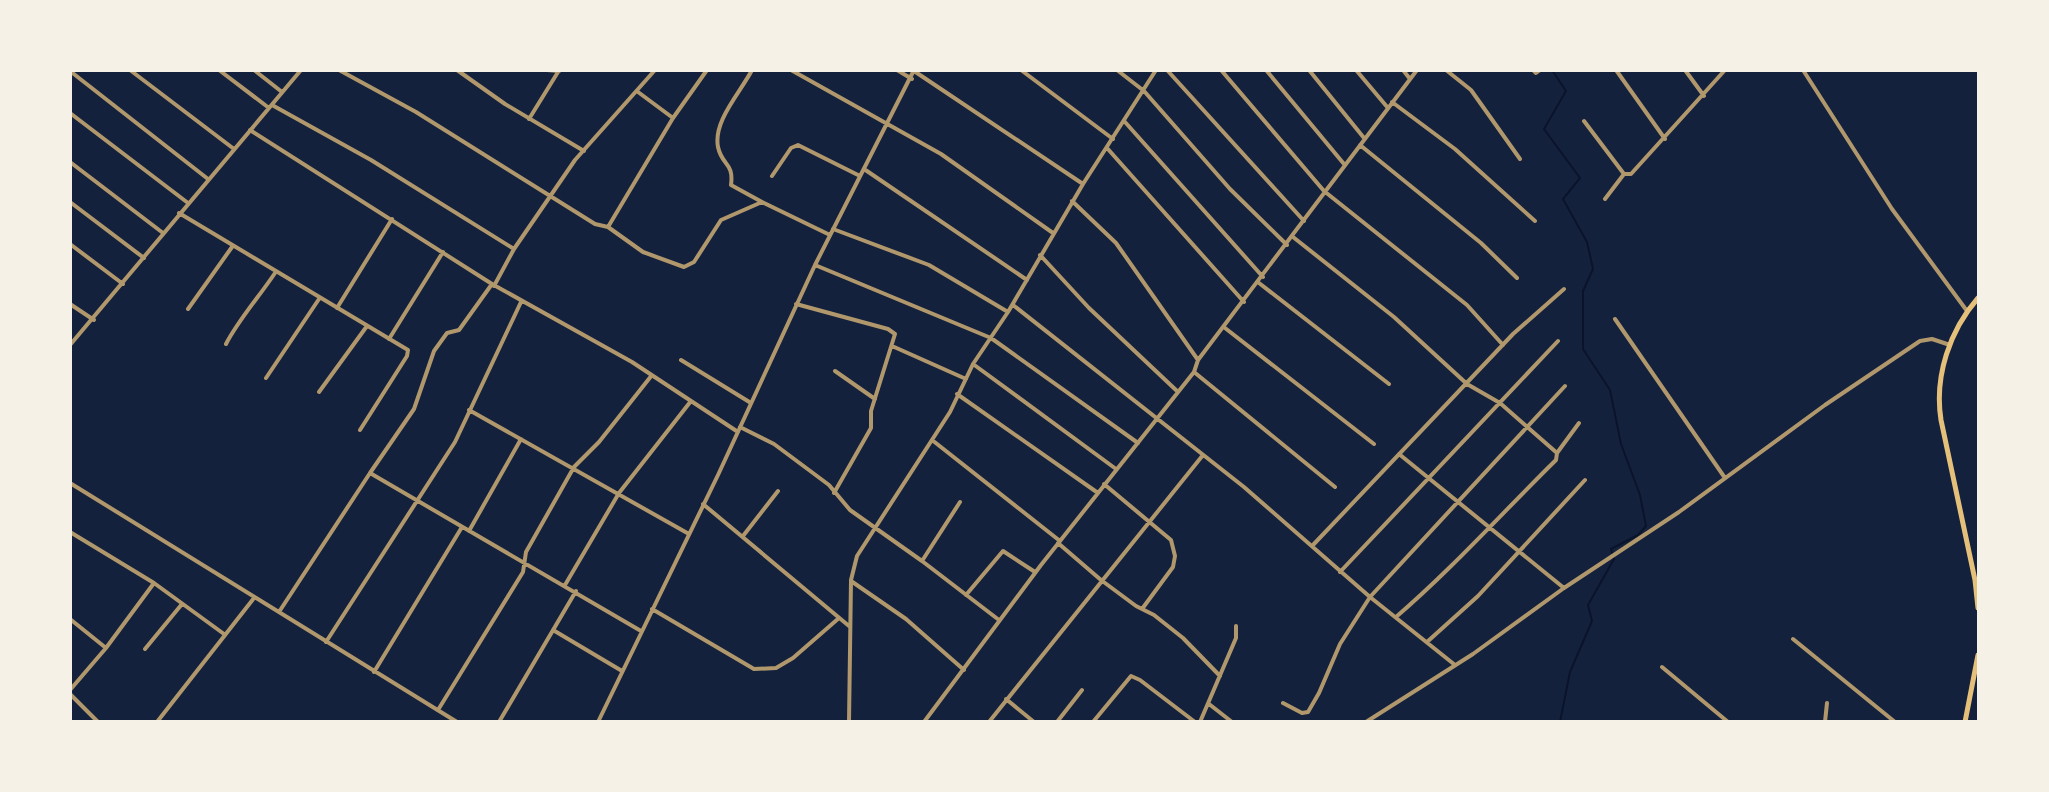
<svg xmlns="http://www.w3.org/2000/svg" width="2049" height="792" font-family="Rubik,sans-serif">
<rect width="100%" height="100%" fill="#14213d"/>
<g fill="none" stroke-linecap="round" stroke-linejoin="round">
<path stroke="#0b132b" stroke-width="2" d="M1552,70l14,21 -22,38 36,49 -17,21 24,43 6,27 -10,22v58l27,41 11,54 19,51 6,31 -8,9 -27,14 3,10 -26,46 4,16 -22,51 -10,50"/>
<path stroke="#b1986c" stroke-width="4" d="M130,70l104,79
M219,70l50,38
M254,70l28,22
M339,70l77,42 179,112 13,3
M457,70l48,34 79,47
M547,70l12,1
M707,70l-34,48 -65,109 35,25 41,15 10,-5 27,-42 41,-18 68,33
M752,70c-12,23 -39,51 -34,77 4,19 16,15 13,38l31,17
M791,70l150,84 112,79
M897,70l15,9
M1021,70l92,69
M1117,70l27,21 86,98 57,56
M1167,70l137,151
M1221,70l103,121 143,114 36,40
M1266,70l78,94
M1309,70l55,68
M1356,70l32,38
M1403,70l7,9
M1446,70l25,20 49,69
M1533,70l3,3 4,-3
M1616,70l49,69
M1685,70l19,26
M1803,70l89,139 75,102
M70,71l138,108
M914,71l169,113
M638,92l35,26
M1392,102l63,47 80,72
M272,105l99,55 143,89
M70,113l118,90
M529,119l29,-47
M1584,121l40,53h7l94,-104
M1125,122l138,155
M250,130l242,154 140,78 106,70
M1360,145l121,98 36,35
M1107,148l137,154
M70,162l93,71
M864,169l163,111
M772,176l19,-28 7,-3 62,31
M1605,199l19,-25
M1072,201l44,42 82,117
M70,202l74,56
M179,213l229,137 -1,6 -47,74
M833,229l96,36 79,47
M1293,237l101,80 73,67 33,19 57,50 -1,7c-53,52 -103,108 -160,157
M70,244l53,40
M1040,255l49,53 88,83
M815,265l176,73 147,105
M1259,283l130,101
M494,286l20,-37 61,-89 80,-90
M70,304l24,16
M796,304l92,25 7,5 -24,77v17l-37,65
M1013,305l231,182 126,110 85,68
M337,308l55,-89
M188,309l44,-62
M1615,319l110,159
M1225,328l149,116
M389,339l54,-87
M226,344c13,-25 33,-47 49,-71
M70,345l231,-275
M892,346l74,33
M681,360l70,43
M973,364l143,105
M835,371l40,28
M1194,372l141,115
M266,378l53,-79
M319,392l48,-66
M957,394l141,99
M469,410l220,124
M740,427l34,17 55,41 21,25 72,51 77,59
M932,440l128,101
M1557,453l22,-30
M1399,454l165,134
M370,473l44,-64 20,-58 13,-18 12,-3 33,-46
M70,483l387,239
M1104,484l67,56 4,16 -2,11 -31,42
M703,504l146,122
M469,531l52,-92
M70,532l84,51 70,51
M743,536l35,-45
M1058,543l43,37 35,26 18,9 29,23 37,38
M1313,545l200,-211 51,-45
M922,561l38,-59
M1340,572l218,-231
M851,581l55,38 58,51
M565,585l54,-92 72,-92
M966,595l37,-44 32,21
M652,609l102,60 22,-1 17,-10 46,-40
M279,612l91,-139 271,158
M70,619l36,29
M553,630l69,41
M1793,639l102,83
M326,642l129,-200 66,-140
M1427,642l51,-46 107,-116
M145,649l37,-45
M1662,667l66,55
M374,672l88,-145
M70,690l36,-42 48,-65
M70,694l28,28
M1006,699l28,23
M1283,703l19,10 6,-1 11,-19 21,-49 30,-47 195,-211
M1209,704l23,18
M438,710l85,-138 3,-20 48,-85 25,-25 53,-67
M157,722l97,-124
M499,722l77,-131
M598,722l120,-247 97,-210 99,-195
M849,722l2,-142 6,-24 93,-144 23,-48 35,-52 75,-128 73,-114
M924,722l117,-157 153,-193 4,-12 219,-290
M989,722l214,-267
M1057,722l25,-32
M1093,722l38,-46 9,4 55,42
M1200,722l36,-84v-12
M1366,722l107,-68 91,-66 115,-76 146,-107 95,-64 12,-2 18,6
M1825,722l2,-19"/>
<path stroke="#e5c07b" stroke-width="5" d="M1978,298c-28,32 -44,78 -37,122l34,160 3,28
M1965,722l13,-67"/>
</g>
<rect width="2049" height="792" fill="none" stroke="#f6f1e7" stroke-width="144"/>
</svg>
